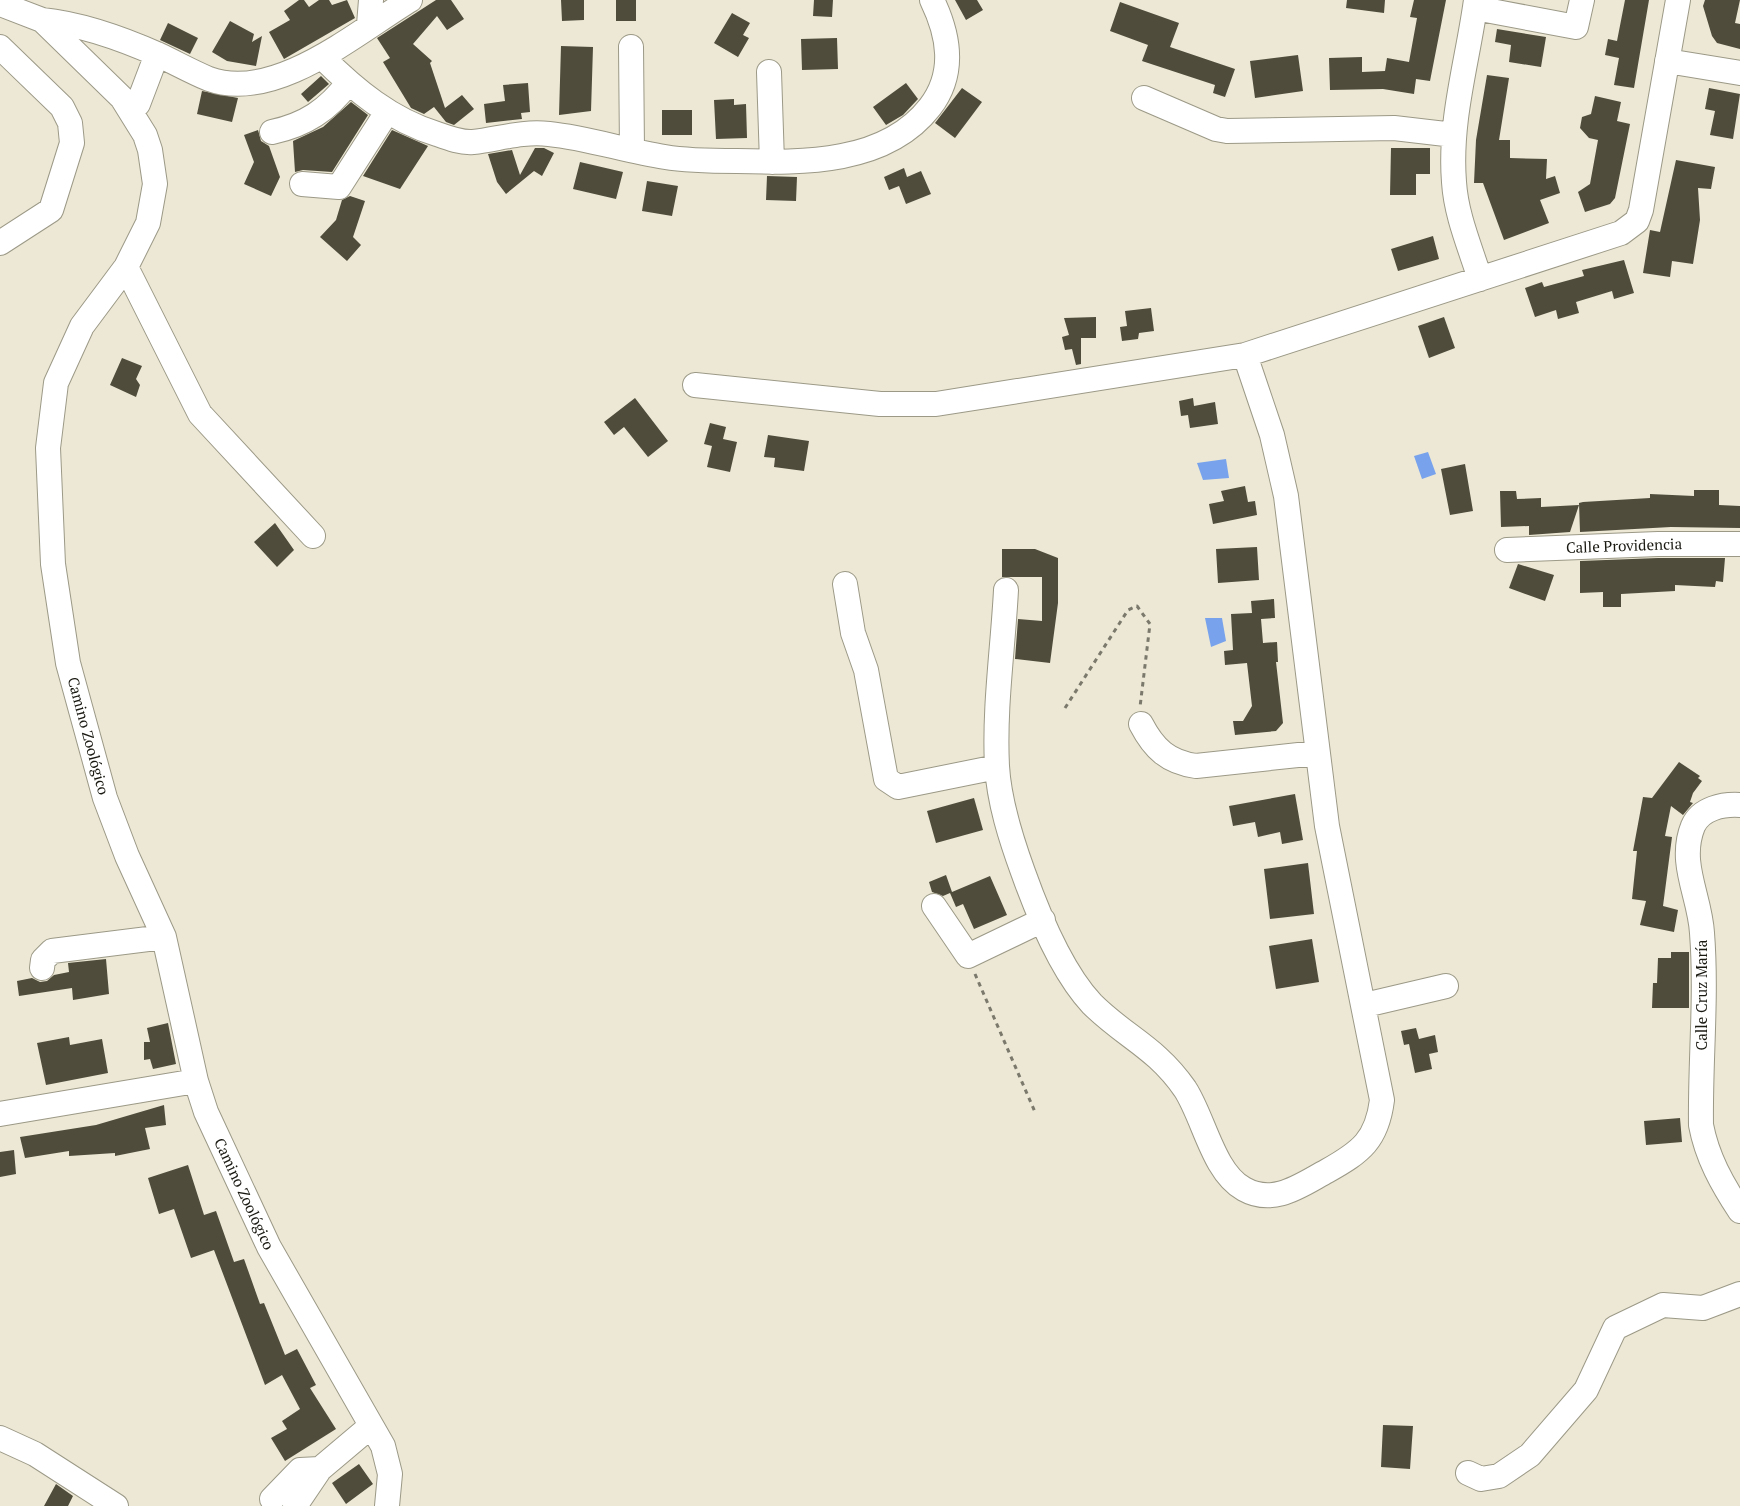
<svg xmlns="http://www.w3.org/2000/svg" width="1740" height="1506" font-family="'PT Serif',serif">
<rect width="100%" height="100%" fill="#ece8d5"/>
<path fill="#78a3ec" d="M1428,452l8,22 -14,5 -8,-23z
M1226,459l3,19 -26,2 -6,-17z
M1205,618h17l4,23 -15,6z"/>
<path fill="#4f4c3c" d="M299,0h5l5,7 10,-7h10l3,5 15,-5 8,18 -71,41 -15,-27 21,-12 -6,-9z
M436,0h15l13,19 -17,11 -10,-14 -24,28 19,17 -2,2 15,45 17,-13 12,14 -20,16 -8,-3 -12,-15 -10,7 -13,-6 -28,-46 7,-4 -13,-20z
M561,0h23v20l-22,1z
M616,0h20v21h-20z
M814,0h19l-1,17 -19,-1z
M955,0h22l6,10 -17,10z
M1347,0h38l-1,13 -38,-5z
M1414,0h32l-16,81 -14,-2 -2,15 -31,-5 -53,1 -1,-32 33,-1v15l23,-1 2,-13 22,4 8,-44 -7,-1z
M1625,0h24l-15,88 -20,-3 5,-27 -14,-3 3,-16 9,2z
M1705,0h35l-5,23 5,1v25l-23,-6 -5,-7 -9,-30z
M1120,2l59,21 -9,24 65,22 -10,28 -12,-4 2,-8 -73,-24 6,-16 -38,-14z
M732,13l18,10 -7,12 6,3 -11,19 -24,-14z
M230,21l24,13 -2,8 10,-6 -6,30 -29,-5 -15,-9z
M168,23l30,15 -8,16 -30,-14z
M1497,29l49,8 -5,30 -32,-5 2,-17 -16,-3z
M837,38l1,31 -36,1 -1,-31z
M561,46l32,1 -2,64 -32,4z
M1298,55l5,36 -48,7 -5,-37z
M1487,75l22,3 -10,62h11v18l37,1 -1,20 9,-3 5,17 -20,7 9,23 -45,17 -21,-57h-9l2,-43z
M321,76l8,8 -21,18 -7,-8z
M528,83l2,29 -9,1 1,6 -36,4 -2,-19 21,-3 -2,-16z
M906,83l12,16 -15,16 -17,10 -13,-18z
M962,88l20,14 -27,36 -20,-15z
M1709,88l31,6 -7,45 -23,-4 5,-24 -10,-2z
M202,91l36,7 -6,24 -35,-8z
M1595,96l26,6 -4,19 13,3 -15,74 -5,6 -25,8 -7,-20 12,-8 8,-44 -9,-2 -9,-10 2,-11 9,-3z
M734,99v6l12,-1 1,34 -31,1 -2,-39z
M351,102l17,13 -36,57 -29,-2 -8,2 -2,-31 30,-14z
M662,110h30v25h-30z
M258,130l3,11 8,5 11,31 -9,19 -27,-12 10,-22 -10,-27z
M392,130l36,16 -28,43 -37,-13z
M535,148h9l10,5 -12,23 -8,-5 -28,23 -9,-12 -9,-28 24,-4 8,25z
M1391,148h39v26h-14v21h-26z
M1676,160l39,7 -4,22 -13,-1 2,32 -7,44 -21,-3 -2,16 -27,-4 7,-43 10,2z
M580,162l43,10 -7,27 -43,-10z
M904,168l3,9 14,-6 10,23 -25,10 -7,-18 -10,4 -5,-13z
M767,176l30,1 -1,24 -30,-1z
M647,181l31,5 -6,30 -30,-5z
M350,196l15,5 -12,36 8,8 -14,16 -27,-24 16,-17 6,-20z
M1433,236l6,23 -41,12 -7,-22z
M1624,260l10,33 -20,6 -2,-8 -36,11 3,11 -21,6 -2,-9 -21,7 -10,-29 17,-6 2,5 40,-11 -2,-6z
M1151,308l3,23 -15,2 -1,6 -16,2 -2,-14 7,-1 -2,-15z
M1096,317v21h-15v26l-5,1 -4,-16 -7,1 -3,-13 7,-2 -5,-17z
M1444,317l11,31 -26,10 -11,-32z
M122,358l20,8 -6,13 4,6 -4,12 -26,-12z
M635,398l33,43 -20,16 -24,-30 -10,8 -10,-13z
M1193,398l1,8 21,-4 3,22 -28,4 -2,-13 -7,1 -2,-15z
M710,423l16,4 -3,12 14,3 -7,30 -23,-5 5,-21 -8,-2z
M768,435l41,6 -5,30 -30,-4 1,-9 -11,-1z
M1465,464l8,47 -23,4 -9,-46z
M1245,486l3,16 7,-1 2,14 -44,9 -4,-20 15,-3 -3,-10z
M1694,490h25v15l21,1v22l-69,-1 -91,5 -1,-29 4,-1 67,-4v-4l44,2z
M1500,491h16l1,8 24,-1v9l38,-2 -9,27 -41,3v-9l-28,1z
M275,523l19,27 -17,17 -23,-25z
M1257,547l2,33 -41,3 -2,-34z
M1002,549h33l23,9v45l-8,60 -35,-4 3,-40 24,2v-44h-40z
M1658,558h67l-2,24 -7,-1 -1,6 -40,-2v6l-54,3v13h-18v-15l-23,1v-32z
M1518,564l36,11 -9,26 -36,-13z
M1274,599l1,19 -14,1 2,24 14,-1 1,20h-2l7,61 -7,8 -41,4 -2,-14h10l9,-15 -5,-43 -22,2 -1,-14 9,-1 -2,-36 21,-1 -1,-12z
M1679,762l21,14 -2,2 4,3 -9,12 -3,9 3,1 -10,12 -12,-9 -6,30 7,1 -9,69 15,4 -4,22 -34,-7 6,-24 -14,-2 5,-48h-4l10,-54 9,1z
M1295,794l8,46 -21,4 -2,-12 -22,5 -3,-15 -22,4 -4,-20z
M974,798l9,32 -47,13 -9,-32z
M1308,863l6,51 -44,5 -6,-50z
M946,875l6,17 38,-16 17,39 -33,14 -11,-25 -7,3 -6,-14 -7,3 -11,-4 -3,-10z
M1312,939l7,43 -43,7 -7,-43z
M1671,952h18v56h-37l1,-25h4l1,-25h13z
M106,959l3,35 -36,6 -1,-12 -53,8 -2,-15 15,-3 8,4 7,-1 7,-6 15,-3 -1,-9z
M168,1023l8,41 -23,5 -3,-10 -6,1v-18h6l-3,-14z
M1416,1028l3,11 16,-4 3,17 -9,2 3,15 -17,4 -6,-29 -5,1 -3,-14z
M69,1037l1,8 32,-6 6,34 -62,12 -9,-42z
M164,1105l2,20 -21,3 5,21 -35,7v-3l-46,3v-5l-44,7 -5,-21 76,-12z
M1680,1118l2,24 -36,3 -2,-24z
M14,1150l2,24 -16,3v-25z
M188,1165l16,50 12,-4 18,51 10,-3 16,45 4,-1 21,52 12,-6 19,36 -6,3 26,41 -51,32 -14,-23 16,-9 -5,-8 18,-12 -18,-34 -17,10 -51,-135 -23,8 -17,-49 -15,5 -11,-36z
M1383,1425l30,1 -3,43 -29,-2z
M359,1464l14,20 -27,20 -14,-21z
M56,1484l17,12 -5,10h-24z"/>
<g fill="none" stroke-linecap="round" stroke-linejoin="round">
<defs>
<path id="minor" d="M0,0l3,5 39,15 80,78 23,37 5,15 5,34 -7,39 -22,44 -44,59 -26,57 -8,65 5,116 15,99 37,135 22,58 37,81 32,144 10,31 63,135 114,199 7,28 -3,32
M1476,0c-8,60 -27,120 -22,182 2,33 16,65 26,97
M1475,8l101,19 6,-27
M42,20c39,4 81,19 117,35 17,8 33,17 50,24 66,24 148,-47 201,-79
M369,25l2,-25
M0,47l62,60 8,16 2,20 -21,67 -51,33
M631,47l1,103
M322,57c33,33 69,63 115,77 11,4 24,9 36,8 26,-3 49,-11 76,-8 39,4 77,17 116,23 23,4 48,4 72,4 66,2 149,3 193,-54 26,-34 19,-72 2,-107
M1667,61l73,12
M769,72l3,90
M1144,98l72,31 11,2 167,-3 60,7
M138,104l19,-50
M272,132c33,-7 56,-22 76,-49
M302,184l37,3 48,-75
M126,267l74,147 113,122
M695,385l185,19h56l309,-49 376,-122 16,-12 4,-11 37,-210
M1507,550l151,-6h82
M845,584l8,49 13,37 20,109 12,8 99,-20
M1006,590c-3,58 -12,118 -9,176 2,36 14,73 26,106 15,42 38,99 69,132 33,33 64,43 93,85 19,29 28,83 59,100 30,17 57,-4 83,-18 34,-19 50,-31 55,-71l-55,-274 -41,-330 -14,-61 -27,-80
M1141,724c13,25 27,38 55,42l121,-13
M1740,805c-17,-1 -39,3 -47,21 -15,37 7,70 9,107 5,64 -2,129 -1,192 6,32 21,59 39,86
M934,906l34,50 75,-36
M42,968l1,-8 9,-9 112,-14
M1365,1005l81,-19
M0,1114l196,-33
M0,1438l35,16 81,52
M1468,1473l13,6 18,-3 31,-21 56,-65 29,-62 48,-23 40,3 37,-14
M272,1499l28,-29 20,-1
M295,1506l25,-37 51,-43"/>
</defs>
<use href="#minor" stroke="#9c9987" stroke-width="26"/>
<path stroke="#7b786c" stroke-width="3" stroke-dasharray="4.5 4.5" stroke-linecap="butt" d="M1065,708l63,-98 9,-4 13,18 -10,83
M975,974l60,138"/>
<use href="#minor" stroke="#fff" stroke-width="24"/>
</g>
<g text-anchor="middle" stroke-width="6" stroke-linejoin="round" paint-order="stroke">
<g font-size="15" fill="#191811" stroke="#fff">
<text transform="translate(1624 546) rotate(-2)" y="5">Calle Providencia</text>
<text transform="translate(88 736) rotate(75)" y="5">Camino Zoológico</text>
<text transform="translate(1702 995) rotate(-90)" y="5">Calle Cruz María</text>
<text transform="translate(244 1194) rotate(65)" y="5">Camino Zoológico</text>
</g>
</g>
</svg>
